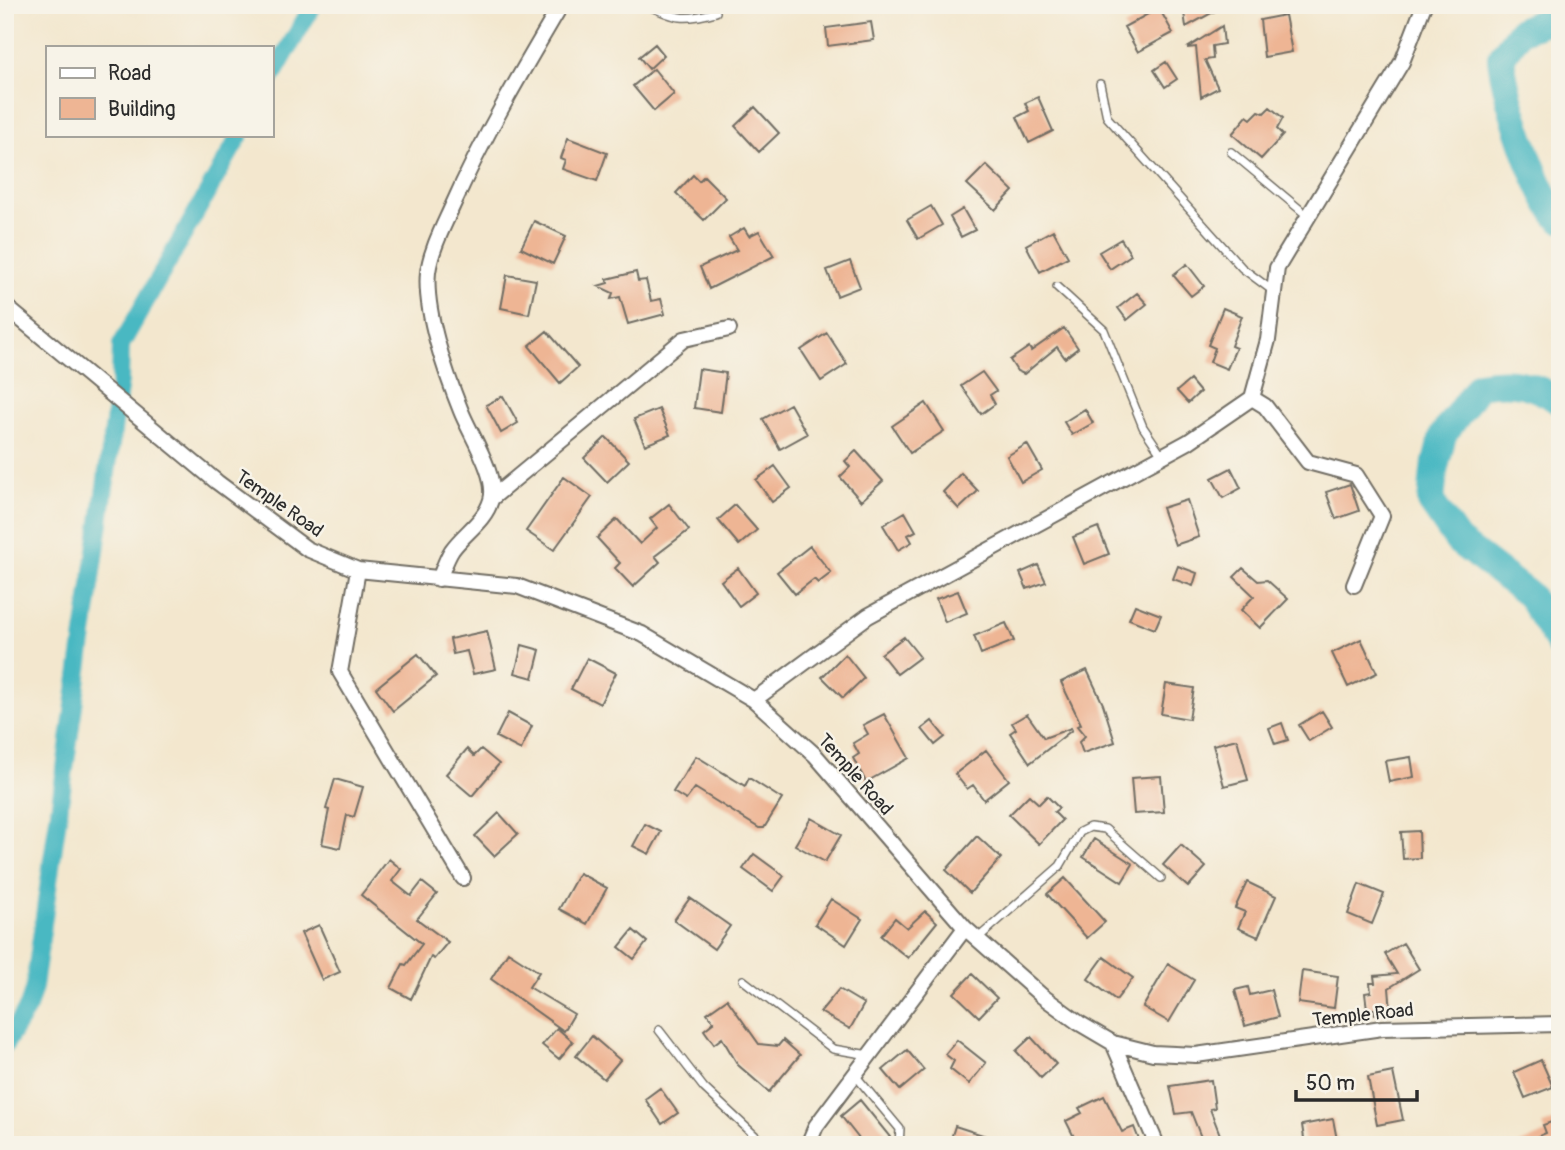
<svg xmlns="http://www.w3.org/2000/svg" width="1565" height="1150" font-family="Pangolin,sans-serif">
<rect width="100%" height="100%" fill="#f7f3e8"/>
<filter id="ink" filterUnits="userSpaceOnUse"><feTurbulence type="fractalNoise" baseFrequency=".0143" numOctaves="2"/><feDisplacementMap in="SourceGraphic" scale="14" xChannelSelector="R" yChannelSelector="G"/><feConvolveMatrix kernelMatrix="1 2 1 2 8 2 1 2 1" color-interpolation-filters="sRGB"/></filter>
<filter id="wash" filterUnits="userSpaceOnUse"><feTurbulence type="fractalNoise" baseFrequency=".00686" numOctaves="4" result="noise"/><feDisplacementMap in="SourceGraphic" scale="28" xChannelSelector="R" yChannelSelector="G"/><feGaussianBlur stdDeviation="1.57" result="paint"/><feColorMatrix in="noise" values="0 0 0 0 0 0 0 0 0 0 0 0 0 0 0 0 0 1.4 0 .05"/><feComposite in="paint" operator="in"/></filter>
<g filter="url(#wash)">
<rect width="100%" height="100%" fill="#f3e7ce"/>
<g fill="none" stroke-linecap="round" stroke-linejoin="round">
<path stroke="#49b8c2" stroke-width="18" d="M271,79l42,-74
M5,1045l23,-38 6,-20 86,-606 1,-36 119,-210"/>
<path stroke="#49b8c2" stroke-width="28" d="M1560,15l-40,16 -19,27c4,37 34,133 59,161
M1560,402c-26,-19 -50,-23 -81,-17l-36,50 -9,36 -3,31 27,39 71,54 31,51"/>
</g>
<g id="blocks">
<path fill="#eeb594" d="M1183,5h43l-40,22z
M1159,8l14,25 -35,19 -14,-25z
M1285,15l7,37 -28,5 -4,-37z
M871,22l3,18 -46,6 -2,-18z
M1222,26l2,18 -12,2 1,13 -8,1 13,28 -17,9 -5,-50 -9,1z
M655,44l9,11 -15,14 -10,-12z
M1166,62l11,17 -12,8 -11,-17z
M654,69l20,25 -20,17 -21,-25z
M1038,97l15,34 -24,12 -12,-26 12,-6 -4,-8z
M755,107l24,26 -20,19 -24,-26z
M1270,107l13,11 -6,11 6,6 -22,24 -29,-25 15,-18 4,3 8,-8 5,2z
M568,138l39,15 -10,28 -34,-12 3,-9 -5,-2z
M986,165l27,26 -18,19 -28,-26z
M693,175l6,6 5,-5 22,22 -22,22 -28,-27z
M931,206l11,19 -24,14 -11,-19z
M963,209l12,21 -14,7 -11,-20z
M534,221l32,15 -13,28 -32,-16z
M744,228l5,8 10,-5 15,25 -65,33 -9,-22 37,-17 -8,-13z
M1053,230l15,27 -28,15 -14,-27z
M1121,239l10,16 -21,14 -11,-17z
M850,261l10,26 -23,9 -10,-26z
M1187,264l17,22 -13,10 -18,-21z
M636,272l2,9 8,-1 5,21 10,-2 4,15 -37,10 -8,-27 -9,2 2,-6 -15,-7 10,-3 -1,-4z
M507,275l29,5 -7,34 -28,-6z
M1137,293l10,11 -20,16 -9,-12z
M1223,308l19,8 -11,30 5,2 -9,21 -17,-7 5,-14 -7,-3z
M1064,328l14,20 -13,10 -8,-11 -33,27 -7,-3 -7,-11 19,-13 2,4z
M547,331l31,36 -18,16 -31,-37z
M827,333l20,31 -26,17 -20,-31z
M699,369l27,4 -5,39 -27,-4z
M982,372l14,19 -6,4 5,9 -14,10 -20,-28z
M1190,380l10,12 -12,11 -11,-12z
M503,396l15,27 -17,10 -15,-28z
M926,403l18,28 -34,22 -18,-27z
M790,404l17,30 -27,15 -17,-30z
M659,409l11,26 -25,10 -11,-26z
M1085,409l8,14 -21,12 -8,-13z
M606,437l23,24 -22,21 -23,-24z
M1027,444l15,26 -21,12 -14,-26z
M856,451l27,30 -22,20 -21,-24 10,-10 -5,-6z
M775,466l16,22 -19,14 -16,-22z
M1231,468l10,20 -18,10 -11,-20z
M961,473l17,18 -19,18 -16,-17z
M564,477l28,20 -38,53 -28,-19z
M1350,484l9,27 -23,8 -10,-27z
M1187,500l12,37 -24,8 -13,-37z
M669,504l20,26 -34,26 5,6 -27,25 -18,-19 5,-5 -23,-25 20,-19 23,25 17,-16 -7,-9z
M735,505l22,25 -18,15 -21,-25z
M905,512l11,19 -8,4 4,7 -14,8 -15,-25z
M1098,527l11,27 -25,10 -11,-27z
M810,546l21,27 -13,10 -4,-4 -19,15 -18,-22z
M1038,565l8,17 -19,7 -7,-16z
M1178,566l19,7 -4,13 -20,-7z
M738,568l18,25 -17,13 -18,-25z
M1243,568l15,13 9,-1 21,19 -28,29 -19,-18 13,-14 -20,-19z
M958,591l9,22 -22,9 -9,-23z
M1135,605l26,10 -6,14 -26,-10z
M1006,623l8,18 -33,13 -7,-18z
M487,631l9,38 -23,5 -6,-23 -14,3 -3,-15z
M904,637l16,20 -23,17 -16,-20z
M1361,639l16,34 -29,14 -16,-34z
M522,645l18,5 -7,28 -18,-5z
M418,654l18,22 -43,35 -17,-23z
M845,654l19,24 -21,20 -21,-21z
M587,658l29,15 -16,31 -29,-15z
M1087,670l16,34 12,38 -32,11 -4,-11 6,-6 -8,-10 4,-2 -20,-42z
M1166,684l28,4 -5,31 -28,-5z
M1322,711l10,16 -23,14 -10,-16z
M508,713l24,13 -11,24 -25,-13z
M884,714l25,44 -43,24 -13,-24 6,-4 -6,-11 15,-9 -5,-9z
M1027,714l17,24 27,-10 1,2 -42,33 -20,-30 6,-4 -4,-6z
M932,721l13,16 -10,8 -13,-16z
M1282,723l6,17 -13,4 -6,-16z
M1237,739l11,41 -24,6 -11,-41z
M467,749l7,7 7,-7 18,15 -27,32 -26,-22z
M986,750l23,30 -25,20 -11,-15 -6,4 -12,-15z
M696,756l49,30 4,-8 33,21 -18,29h-5l-64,-40 -9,12 -13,-8z
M1411,757l3,20 -25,5 -4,-21z
M1161,776l3,36 -30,2 -3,-36z
M335,779l28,8 -9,30 -7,-2 -7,33 -18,-4 7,-34 -3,-1z
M1029,795l10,9 8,-8 12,12 -5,4 8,8 -23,24 -30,-29z
M499,813l19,21 -24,22 -19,-20z
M811,818l30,17 -16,27 -30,-17z
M645,824l16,8 -12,22 -16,-8z
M1419,831l1,27 -17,1 -2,-27z
M977,836l24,22 -31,35 -24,-23z
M1094,839l39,25 -11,18 -39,-25z
M1181,845l25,22 -18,20 -25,-22z
M754,854l30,22 -11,15 -30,-22z
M389,859l12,10 -9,12 19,15 11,-14 15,12 -20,25 31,23 -14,17 -3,-2 -20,42 -20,-11 12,-24 3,1 16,-21 -61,-49z
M579,873l28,15 -20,36 -28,-15z
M1065,878l40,44 -18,16 -40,-44z
M1247,882l29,14 -18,41 -20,-9 7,-16 -10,-4z
M1359,884l25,10 -12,30 -24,-10z
M690,898l40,28 -16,23 -40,-29z
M831,899l31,20 -16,26 -31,-21z
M925,911l12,11 -29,36 -27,-22 14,-18 12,10z
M319,925l21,47 -18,8 -21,-47z
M633,930l14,12 -13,17 -15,-12z
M1403,943l16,26 -30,19 2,24 -16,2 -1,-5h-7l-2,-16 6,-1 -1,-9h5l-1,-7 23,-2 -12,-20z
M508,952l31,20 -10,15 45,27 -10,17 -73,-52z
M1104,957l29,21 -17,22 -28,-21z
M1168,964l26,16 -25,42 -26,-15z
M1302,971l36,5 -4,32 -36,-5z
M972,974l25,24 -18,19 -25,-24z
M1248,987l2,8 21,-5 7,27 -33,9 -10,-36z
M839,989l25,15 -14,25 -30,-17z
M727,999l32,45 19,2 5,-6 17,15 -31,37 -31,-27 -16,-27 -8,6 -10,-14 10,-8 -7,-9z
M557,1028l16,14 -14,17 -17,-14z
M592,1036l28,24 -16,19 -28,-23z
M1031,1037l25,27 -15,14 -25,-27z
M957,1040l29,23 -17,21 -19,-15 4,-8 -9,-7z
M907,1050l17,20 -24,20 -17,-20z
M1541,1060l12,27 -28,11 -11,-26z
M1393,1072l10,48 -26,5 -9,-48z
M1211,1080l4,28 -5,1 14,36h-20l-13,-33 -15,2 -6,-28z
M660,1088l18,25 -16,11 -17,-25z
M1104,1096l18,36 12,-5 7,18h-63l-12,-24 16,-8 -3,-5z
M860,1100l30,37 -10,8h-16l-23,-29z
M1333,1119l5,26h-33l-3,-20z
M1560,1119v26h-42l28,-12 -3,-8z
M955,1126l49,16 -1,3h-54z"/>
</g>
</g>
<g filter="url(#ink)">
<use href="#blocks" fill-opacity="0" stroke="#716d64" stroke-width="2"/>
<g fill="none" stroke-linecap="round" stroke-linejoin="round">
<defs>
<path id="service" d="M647,5c30,14 37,16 69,7
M1100,84l7,33 135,151 31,23
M1231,152l78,65
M1057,287l47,43 39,97 19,28
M977,939l83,-73 20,-34 10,-5 15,2 56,49
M743,980l90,69 36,6
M659,1030l45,58 61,57
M855,1075l45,54 -1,16"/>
<path id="minor" d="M5,306l212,176 90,67 51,21 159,16 125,48 112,66 61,55 150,173 77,68 37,27 34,20 40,10 43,2 186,-27 178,-4
M1252,398l13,8 43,56 48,13 26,41 -28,69
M492,498l192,-159 45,-10
M358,570l-18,102 123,206
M439,579c4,-9 7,-20 13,-29 12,-17 33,-29 39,-50 7,-24 -21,-66 -30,-89 -15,-37 -37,-100 -33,-139 3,-22 15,-45 24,-65 31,-70 70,-136 109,-202
M754,700l114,-84 320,-174 64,-44 16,-58 9,-72 125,-206 22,-57
M1113,1043l44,102
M808,1145l8,-19 149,-198"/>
</defs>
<use href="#service" stroke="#716d64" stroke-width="10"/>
<use href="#minor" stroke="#716d64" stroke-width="18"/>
<use href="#service" stroke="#fff" stroke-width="7"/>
<use href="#minor" stroke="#fff" stroke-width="14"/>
</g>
</g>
<g text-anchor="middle" stroke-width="5" stroke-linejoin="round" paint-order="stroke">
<g font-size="19" fill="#2b2b2b" stroke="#f7f3e8">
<text transform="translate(280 503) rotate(35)" y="7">Temple Road</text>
<text transform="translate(856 774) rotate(48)" y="7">Temple Road</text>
<text transform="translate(1363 1014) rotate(-6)" y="7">Temple Road</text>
</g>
</g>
<rect width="1565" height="1150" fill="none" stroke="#f7f3e8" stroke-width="28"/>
<rect x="46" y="46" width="228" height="91" fill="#f7f3e8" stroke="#a5a39c" stroke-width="2"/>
<rect x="60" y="68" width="35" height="10" fill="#ffffff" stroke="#a5a39c" stroke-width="2"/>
<text x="108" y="80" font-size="21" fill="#2b2b2b">Road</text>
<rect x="60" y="98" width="35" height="21" fill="#eeb594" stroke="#a5a39c" stroke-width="2"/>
<text x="108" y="116" font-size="21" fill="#2b2b2b">Building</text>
<path d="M1296 1090v10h121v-10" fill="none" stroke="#2b2b2b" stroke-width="3.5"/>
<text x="1306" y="1090" font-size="21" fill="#2b2b2b" stroke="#f7f3e8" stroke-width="5" paint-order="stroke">50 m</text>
</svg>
